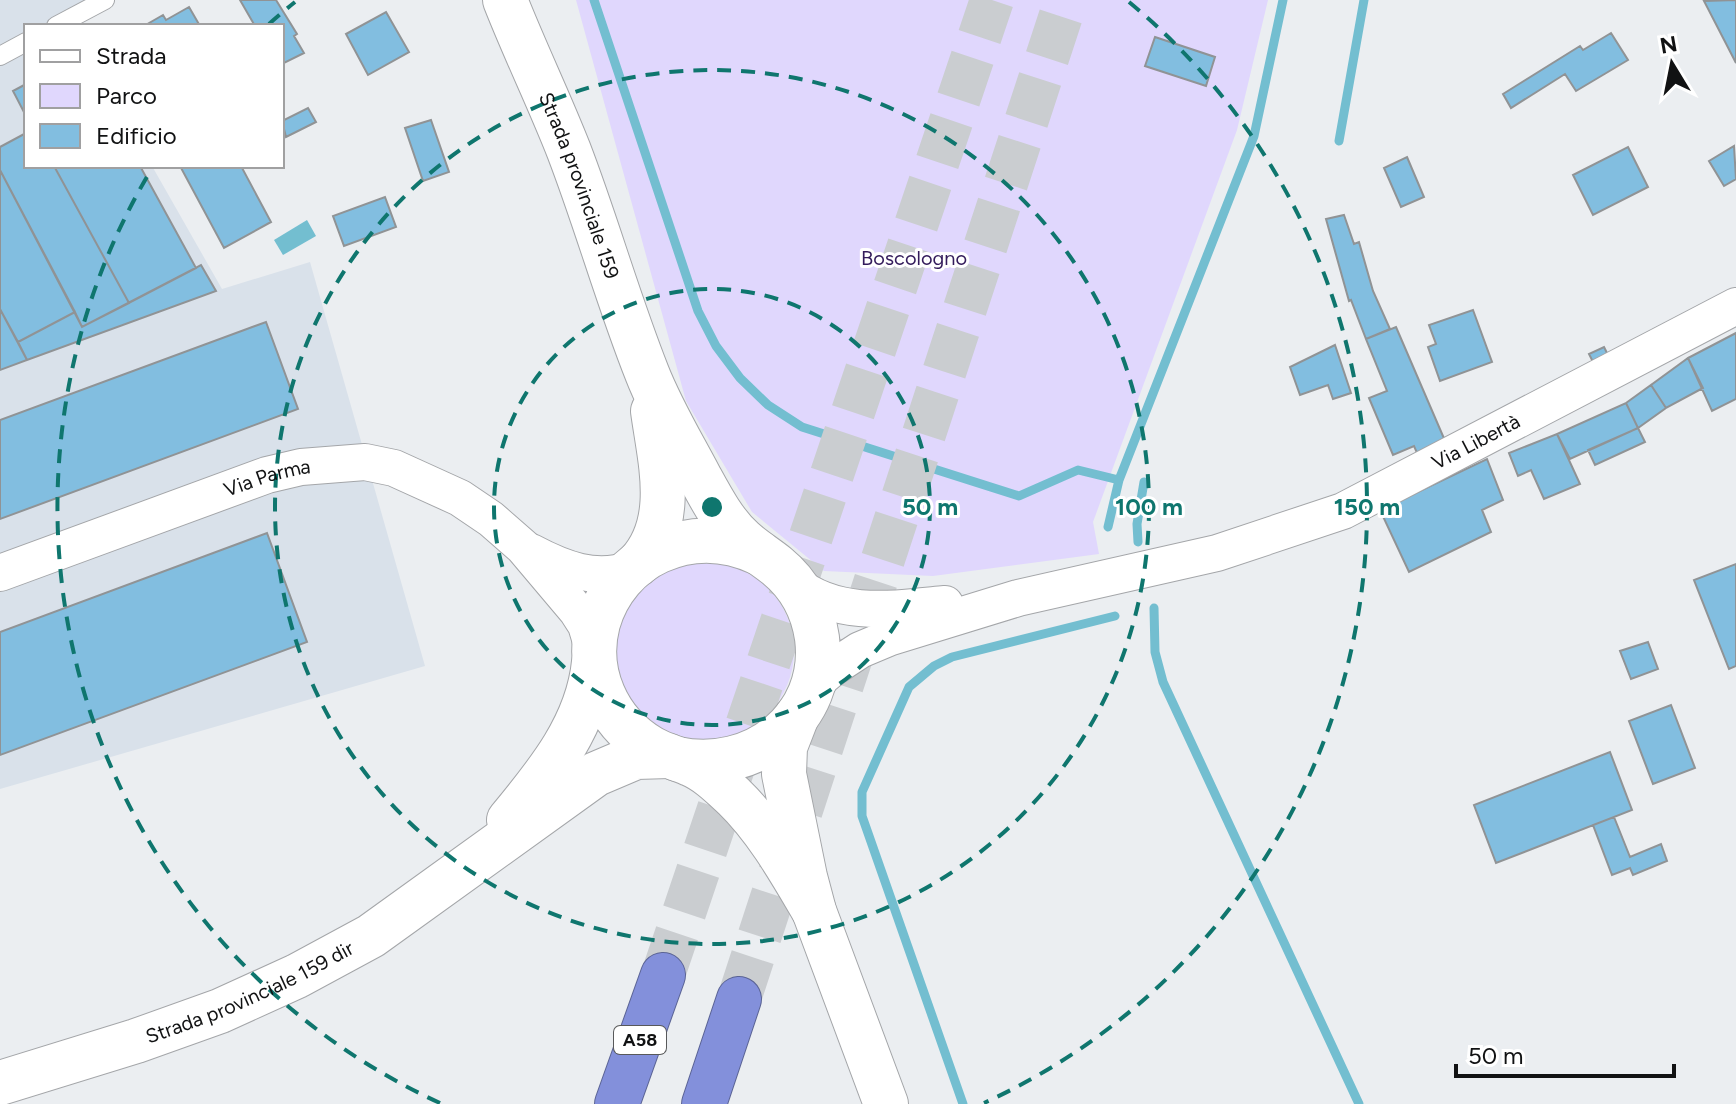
<svg xmlns="http://www.w3.org/2000/svg" width="1736" height="1104" font-family="Figtree,sans-serif">
<rect width="100%" height="100%" fill="#ebeef1"/>
<path fill="#d9e1ea" d="M0,0h105l-31,26h-48v140h126l70,123 88,-27 115,404 -425,123z"/>
<path fill="#e0d7fd" d="M576,0h692l-31,130 -144,392 6,32 -166,22 -109,-5 -72,-59 -66,-111z
M616 651a89 89 0 1 1 178 0a89 89 0 1 1-178 0Z"/>
<path fill="#73bed0" d="M307,220l9,16 -33,19 -9,-15z"/>
<g fill="none" stroke-linecap="round" stroke-linejoin="round">
<path stroke="#73bed0" stroke-width="9" d="M594,0l104,311 18,35 24,32 28,27 34,22 217,69 59,-26 41,10
M1339,141l25,-141
M1108,527l11,-47 135,-344 29,-136
M1138,542l-1,-18 7,-42
M1154,608l1,44 8,30 196,422
M963,1104l-101,-288v-24l47,-105 25,-21 18,-9 163,-41"/>
</g>
<path fill="#82bee0" stroke="#909395" stroke-width="2" d="M240,0h36l21,34 -3,2 10,17 -22,11v-38h-27z
M1736,0v63l-32,-62z
M189,7l11,19h-56l19,-11 3,5z
M386,12l23,40 -41,23 -22,-41z
M1611,33l17,27 -52,31 -11,-17 -54,34 -8,-14 77,-48 3,4z
M1155,37l60,20 -9,29 -61,-20z
M26,84v32l-13,-25z
M308,108l8,14 -30,15 -4,-16z
M431,120l18,52 -26,9 -18,-53z
M26,133v33h28l75,137 -47,24 -82,-157v-23z
M1734,146l2,33 -12,7 -15,-25z
M1628,147l20,40 -55,28 -20,-40z
M1407,157l17,40 -23,10 -17,-39z
M54,166h86l56,102 -67,35z
M180,166h61l30,56 -47,26z
M0,170l75,142 -57,30 -18,-33z
M385,197l11,30 -52,19 -11,-30z
M1344,215l10,29 5,-2 14,49 17,38 -24,10 -15,-39 -2,1 -23,-82z
M201,265l15,26 -189,69 -9,-18 57,-30 7,15z
M0,309l27,51 -27,10z
M1473,310l19,52 -52,19 -12,-34 8,-3 -7,-19z
M266,322l32,87 -298,110v-99z
M1396,327l53,123 -28,12 -7,-16 -21,9 -24,-57 18,-7 -21,-52z
M1736,333v66l-24,12 -24,-53z
M1335,345l16,48 -18,6 -5,-14 -28,10 -10,-28z
M1604,347l9,18 -15,7 -9,-18z
M1688,358l15,30 -37,20 -15,-23z
M1651,385l15,23 -28,20 -12,-25z
M1626,403l12,25 -68,31 -13,-25z
M1638,428l7,14 -50,23 -7,-15z
M1557,434l23,50 -36,15 -13,-29 -13,6 -9,-23z
M1487,459l16,41 -21,10 9,22 -82,40 -29,-62z
M267,533l40,109 -307,113v-123z
M1736,564v102l-7,3 -35,-89z
M1648,642l10,27 -27,10 -11,-28z
M1671,705l24,63 -42,16 -24,-63z
M1610,752l22,58 -136,53 -22,-58z
M1614,817l16,40 31,-13 6,17 -34,14 -3,-7 -18,7 -19,-50z"/>
<g fill="none" stroke-linecap="round" stroke-linejoin="round">
<path stroke="#cacdd0" stroke-width="44" stroke-dasharray="44 22" stroke-linecap="butt" d="M663,975l329,-975
M739,999l327,-999"/>
<defs>
<path id="lane" d="M56,26l49,-26
M0,56l26,-14"/>
<g id="street">
<path d="M531,552c32,17 65,30 100,17"/>
<path id="s1" d="M0,573l267,-98 34,-8 64,-5 29,6 66,30 31,21 32,28 54,64 9,14 9,30"/>
<path d="M794,583c43,35 99,26 151,21"/>
<path id="s2" d="M809,695l13,-18 12,-10 26,-17 31,-13 127,-39 199,-45 126,-42 393,-205"/>
</g>
<g id="secondary">
<path id="s3" d="M505,0c20,51 44,100 64,151 28,73 49,149 78,222 14,36 34,69 52,103 12,22 25,47 44,64 11,10 23,17 34,26 22,18 36,44 40,72 10,81 -64,137 -140,121"/>
<path d="M759,553c-32,-15 -66,-17 -100,-2 -29,13 -52,40 -61,72 -13,49 9,99 53,125 12,7 26,10 39,16 17,7 31,21 44,33 33,32 57,75 80,114"/>
<path d="M638,564c39,-42 22,-102 15,-153"/>
<path d="M797,716l-12,31 -1,27 21,103 9,34 72,193"/>
<path d="M509,820c39,-47 79,-96 85,-158"/>
<path id="s4" d="M0,1083l136,-42 84,-30 77,-35 74,-40 225,-162 40,-17 33,-1"/>
</g>
<path id="highway" d="M617,1104l46,-129
M704,1104l35,-105"/>
</defs>
<use href="#lane" stroke="#a4a6a9" stroke-width="20"/>
<use href="#street" stroke="#a4a6a9" stroke-width="38"/>
<use href="#secondary" stroke="#a4a6a9" stroke-width="46"/>
<use href="#highway" stroke="#5b6495" stroke-width="46"/>
<use href="#lane" stroke="#fff" stroke-width="18"/>
<use href="#street" stroke="#fff" stroke-width="36"/>
<use href="#secondary" stroke="#fff" stroke-width="44"/>
<use href="#highway" stroke="#8390db" stroke-width="44"/>
</g>
<g fill="none" stroke="#0f766e" stroke-width="4" stroke-dasharray="14 10">
<circle cx="712" cy="507" r="218"/>
<circle cx="712" cy="507" r="437"/>
<path d="M440 1103A655 655 0 0 1 151 170M269 24A655 655 0 0 1 295 2M1129 2A655 655 0 0 1 984 1103"/>
</g>
<g text-anchor="middle" stroke-width="6" stroke-linejoin="round" paint-order="stroke">
<rect fill="#fff" stroke="#58595a" stroke-width="2" x="614" y="1026" width="52" height="28" rx="6"/>
<g font-size="18" font-weight="bold" fill="#111213">
<text x="640" y="1046">A58</text>
</g>
<g font-size="20" fill="#111213" stroke="#fff">
<text dy="7" stroke="none"><textPath href="#s3" startOffset="200">Strada provinciale 159</textPath></text>
<text dy="7" stroke="none"><textPath href="#s2" startOffset="722">Via Libertà</textPath></text>
<text dy="7" stroke="none"><textPath href="#s1" startOffset="284">Via Parma</textPath></text>
<text dy="7" stroke="none"><textPath href="#s4" startOffset="266">Strada provinciale 159 dir</textPath></text>
</g>
<g font-size="20" fill="#331b5b" stroke="#fff">
<text x="914" y="265">Boscologno</text>
</g>
</g>
<circle cx="712" cy="507" r="12" fill="#0f766e" stroke="#fff" stroke-width="4"/>
<g font-size="24" text-anchor="middle" font-weight="bold" fill="#0f766e" stroke="#fff" stroke-width="6" stroke-linejoin="round" paint-order="stroke">
<text x="930" y="515">50 m</text>
<text x="1149" y="515">100 m</text>
<text x="1367" y="515">150 m</text>
</g>
<rect x="24" y="24" width="260" height="144" fill="#ffffff" stroke="#a0a0a1" stroke-width="2"/>
<rect x="40" y="50" width="40" height="12" fill="#ffffff" stroke="#a0a0a1" stroke-width="2"/>
<text x="96" y="64" font-size="24" fill="#111213">Strada</text>
<rect x="40" y="84" width="40" height="24" fill="#e0d7fd" stroke="#a0a0a1" stroke-width="2"/>
<text x="96" y="104" font-size="24" fill="#111213">Parco</text>
<rect x="40" y="124" width="40" height="24" fill="#82bee0" stroke="#a0a0a1" stroke-width="2"/>
<text x="96" y="144" font-size="24" fill="#111213">Edificio</text>
<g transform="translate(1672 64) rotate(350)" stroke="#ffffff" stroke-width="6" paint-order="stroke">
<path d="M0-6L14 30L0 20L-14 30Z" fill="#111213"/>
<text y="-12" font-size="22" font-weight="bold" text-anchor="middle" fill="#111213">N</text>
</g>
<path d="M1456 1064v12h218v-12" fill="none" stroke="#111213" stroke-width="4"/>
<text x="1468" y="1064" font-size="24" fill="#111213" stroke="#ffffff" stroke-width="6" paint-order="stroke">50 m</text>
</svg>
